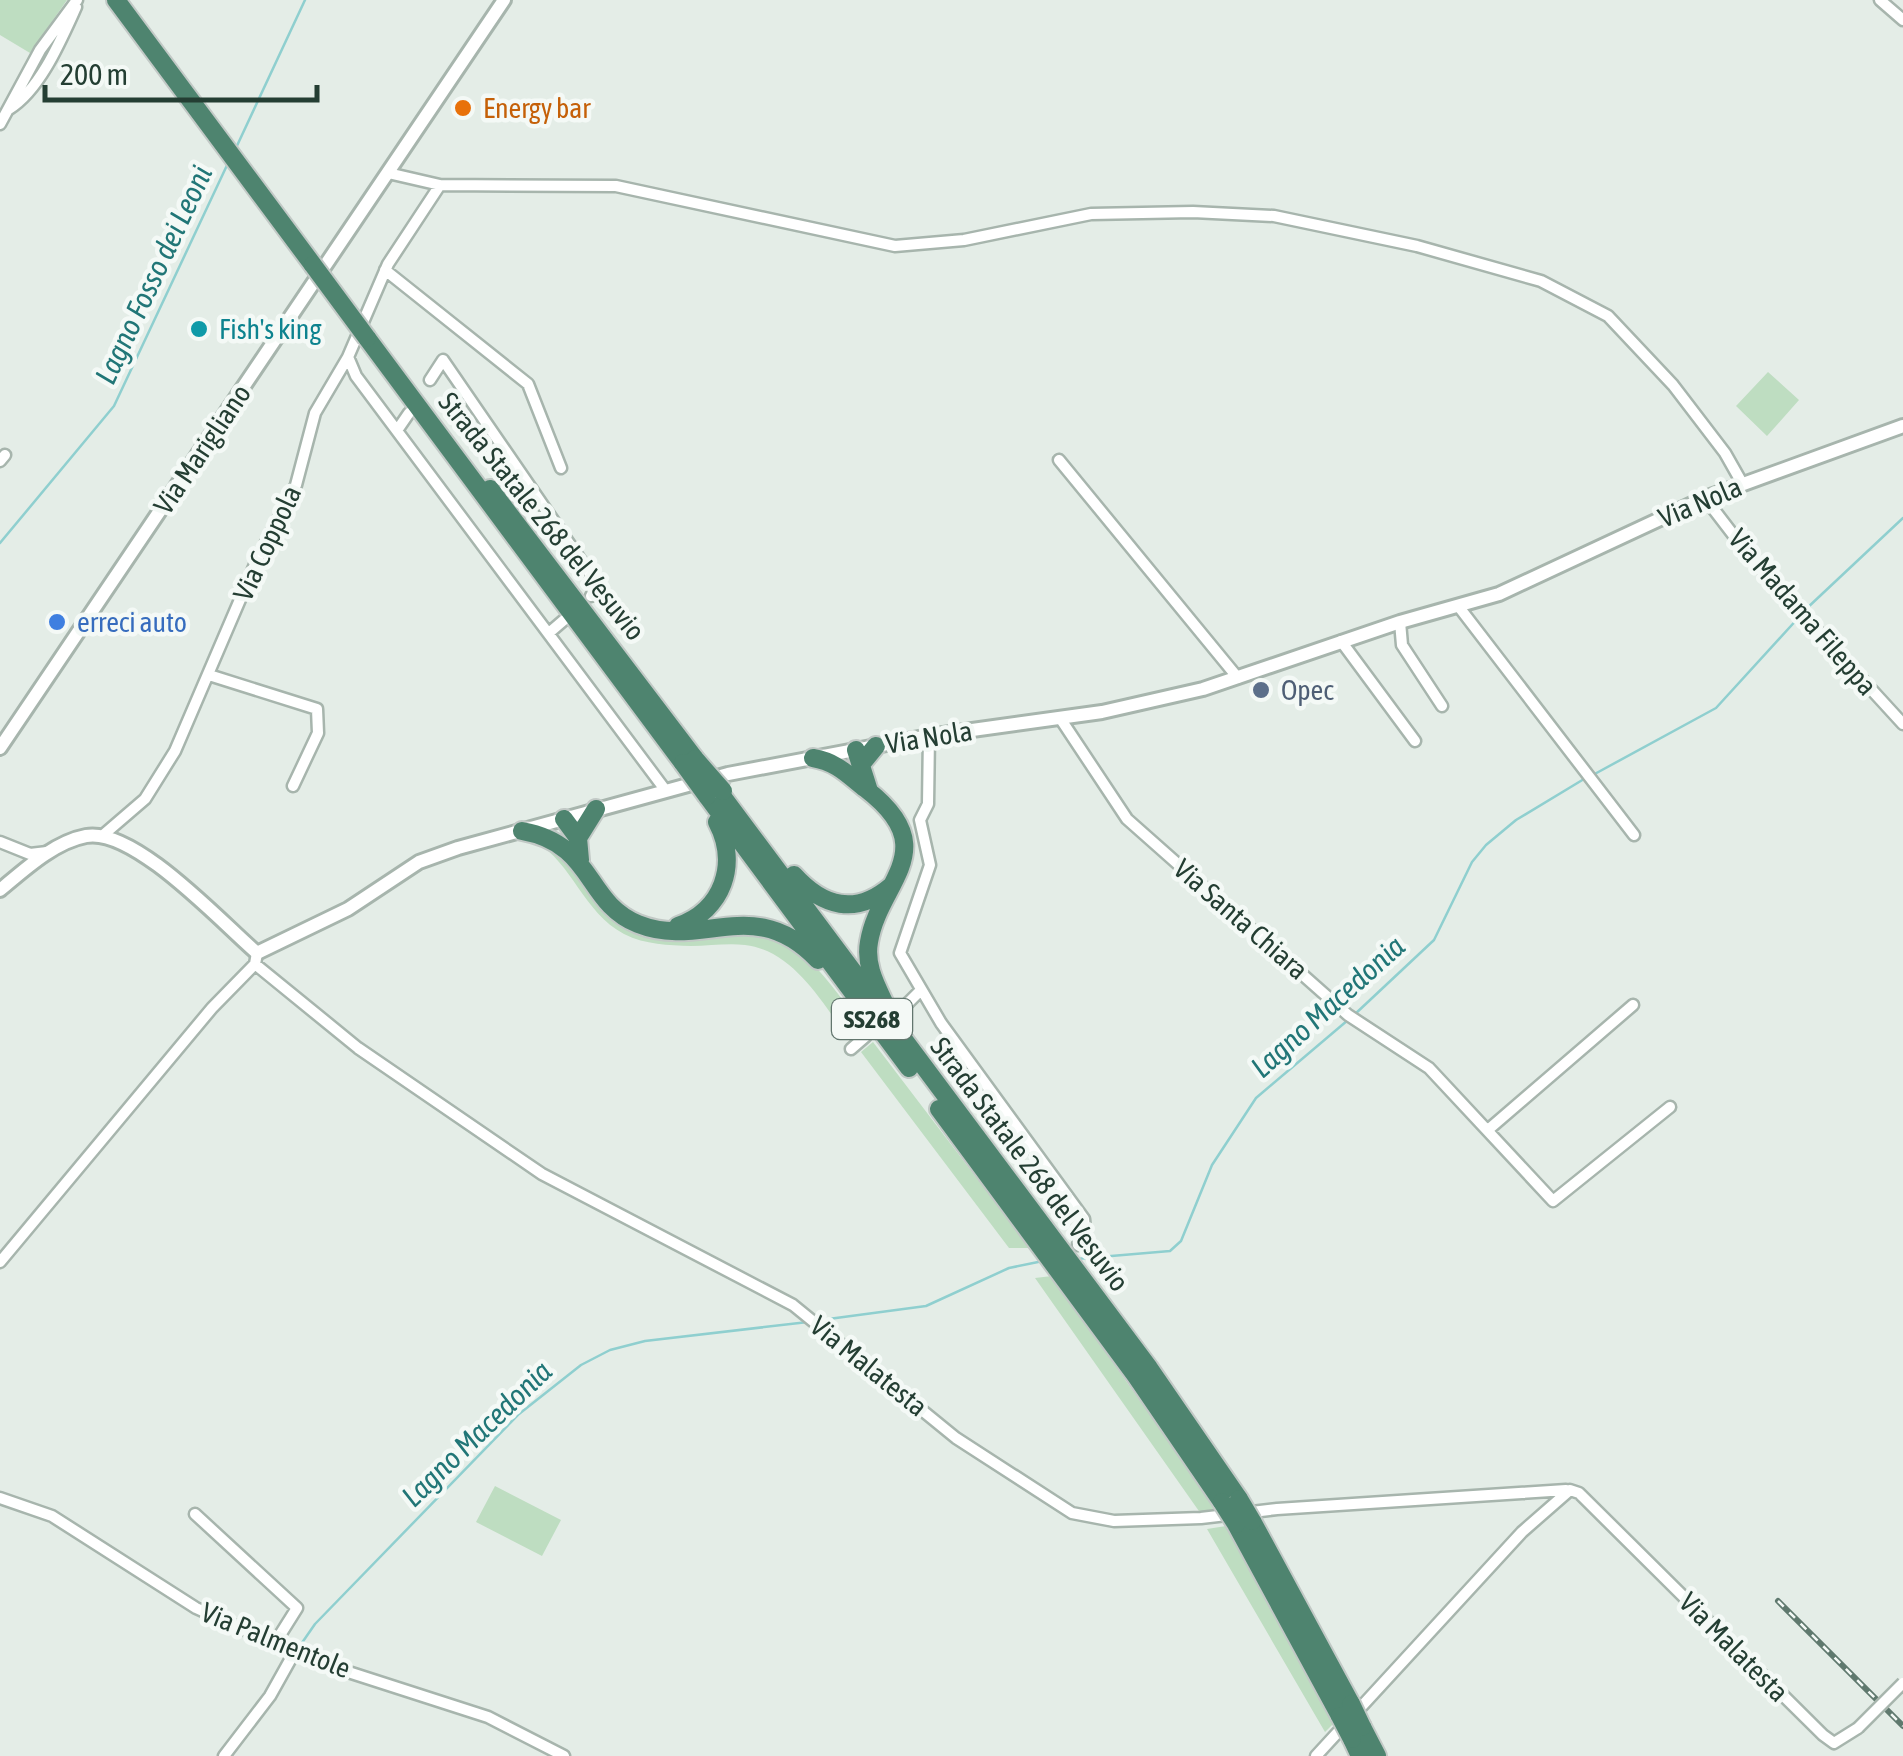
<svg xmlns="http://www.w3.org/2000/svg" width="1903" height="1756" font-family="'Asap Condensed',sans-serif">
<rect width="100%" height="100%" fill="#e4ede7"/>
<path fill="#beddc1" d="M0,0h67l-37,53 -30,-18z
M1768,372l31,28 -32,36 -31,-30z
M535,841l26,10 53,69c39,3 142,2 172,21 33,23 54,56 78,88l-14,11c-27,-35 -55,-89 -105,-95 -18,-2 -36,1 -54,1 -23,-1 -45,-1 -67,-12 -41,-22 -51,-70 -89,-93z
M873,1042l157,206h-21l-148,-196z
M1052,1276l167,237 -18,1 -166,-236z
M495,1486l66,34 -19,36 -66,-34z
M1226,1526l108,197 -9,9 -118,-203z"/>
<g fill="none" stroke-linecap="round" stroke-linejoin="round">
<path stroke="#8fcfcf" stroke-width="2.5" d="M235,150l70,-150
M0,543l114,-137 115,-245
M1805,610l98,-92
M1591,776l125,-68 84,-92
M1354,1015l80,-75 38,-78 14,-17 30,-25 68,-41
M1076,1259l94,-8 11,-10 31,-76 44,-67 92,-78
M821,1320l105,-14 83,-38 34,-7
M297,1650l18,-26 204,-210 62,-49 29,-15 35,-9 163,-19"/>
<defs>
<path id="minor" d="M1880,0l23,20
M9,109c31,-19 52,-69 67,-102
M0,124l40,-74 37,-50
M388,173l52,12 176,1 279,60 69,-6 127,-26 102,-2 81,4 143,30 124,35 67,35 65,69 52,68 17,30
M385,270l143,114 33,84
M348,357l8,19 310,415
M430,380l13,-20 156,227 -8,9
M398,429l11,-16
M1059,460l179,218
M0,461l5,-6
M1705,498l46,60 152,166
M1459,607l175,228
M1400,622l2,23 40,61
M550,632l14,-12
M1341,641l74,100
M209,675l108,34 1,24 -25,53
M1060,718l67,101 221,196 81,53 124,133 117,-94
M929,736l-1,68 -8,16 10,45 -30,88 41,70 143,196 2,19 -8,7
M102,836l43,-37 30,-48 82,-191 39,-75 19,-72 33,-56 40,-93 52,-79
M0,842l30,12 17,-2
M257,953l-2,11 103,84 184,126 251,131 163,133 116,75 42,8 87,-3 76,-9 289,-19
M903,1008l17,-17
M851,1049l15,-13
M1489,1129l144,-124
M0,1262l212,-254 43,-44
M0,1498l52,18 144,92 115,52 177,57 76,39
M195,1514l102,94 -22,35
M224,1756l46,-60 24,-43
M1316,1756l206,-224 48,-42 9,3 244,242 11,8 24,-15"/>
<path id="tertiary" d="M0,748l504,-748
M0,890c24,-20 54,-48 86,-54 48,-9 135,86 171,117l91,-44 71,-47 39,-14 270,-74 201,-38 173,-24 101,-23 197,-67 99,-28 206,-96 198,-72"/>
<path id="trunk" d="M116,0l197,265
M367,338l316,425
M490,489l205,270
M856,750l13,41
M813,758c24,4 35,17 53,31 79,61 13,92 3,153 -4,22 6,41 15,60
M863,762l13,-16
M719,792l430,576 90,131
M707,796l202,272
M564,819l14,19 2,22
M522,831c73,13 62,71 116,93 65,26 116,-31 180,36
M578,838l18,-29
M794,875c29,32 62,41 97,11
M678,926c45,-16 61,-62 39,-104
M939,1109l197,267 86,126
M1252,1521l99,183
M1236,1524l104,192
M1362,1727l15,29
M1352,1739l8,17"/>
</defs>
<use href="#minor" stroke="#a7b5ad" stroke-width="15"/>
<use href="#tertiary" stroke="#a7b5ad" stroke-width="18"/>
<use href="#trunk" stroke="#c2c9c6" stroke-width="22"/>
<use href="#minor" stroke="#fff" stroke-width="10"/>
<use href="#tertiary" stroke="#fff" stroke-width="12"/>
<use href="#trunk" stroke="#4e846f" stroke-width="18"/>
<defs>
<path id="rail" d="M1778,1601l125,125"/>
</defs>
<use href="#rail" stroke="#5f796e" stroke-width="6"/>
<use href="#rail" stroke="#f4f9f6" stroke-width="2.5" stroke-dasharray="8" stroke-linecap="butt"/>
<defs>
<path id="minor-bridge" d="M1858,1728l45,-45"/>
<path id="trunk-bridge" d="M313,265l54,73
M695,759l28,32
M683,763l24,33
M1239,1499l13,22
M1222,1502l14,22
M1351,1704l11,23
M1340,1716l12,23"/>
</defs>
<use href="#minor-bridge" stroke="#a7b5ad" stroke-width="15" stroke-linecap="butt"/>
<use href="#trunk-bridge" stroke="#c2c9c6" stroke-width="22" stroke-linecap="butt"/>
<use href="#minor-bridge" stroke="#fff" stroke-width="10"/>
<use href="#trunk-bridge" stroke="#4e846f" stroke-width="18"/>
</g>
<circle fill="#e8710a" stroke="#f4f9f6" stroke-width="4" cx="463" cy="108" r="10"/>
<circle fill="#0f9aa8" stroke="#f4f9f6" stroke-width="4" cx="199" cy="329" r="10"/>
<circle fill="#3f7fe0" stroke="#f4f9f6" stroke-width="4" cx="57" cy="622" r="10"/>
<circle fill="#5c6f8a" stroke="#f4f9f6" stroke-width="4" cx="1261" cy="690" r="10"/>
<g text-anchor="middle" stroke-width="9" stroke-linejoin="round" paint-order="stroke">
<rect fill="#f4f9f6" stroke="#62766e" stroke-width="2.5" x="832" y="999" width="80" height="40" rx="8"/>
<g font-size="25" font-weight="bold" fill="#243e33">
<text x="872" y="1028">SS268</text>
</g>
<g font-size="28" fill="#c56008" stroke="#f4f9f6" text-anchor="start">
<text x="483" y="118">Energy bar</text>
</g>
<g font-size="28" fill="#0d838f" stroke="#f4f9f6" text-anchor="start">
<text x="219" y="339">Fish's king</text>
</g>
<g font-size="28" fill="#243e33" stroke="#f4f9f6">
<text transform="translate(202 449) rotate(-56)" y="10">Via Marigliano</text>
<text transform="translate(1700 502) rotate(-23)" y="10">Via Nola</text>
<text transform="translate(542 516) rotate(51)" y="10">Strada Statale 268 del Vesuvio</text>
<text transform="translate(267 543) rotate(-65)" y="10">Via Coppola</text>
<text transform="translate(1803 612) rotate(49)" y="10">Via Madama Fileppa</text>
<text transform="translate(929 737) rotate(-9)" y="10">Via Nola</text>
<text transform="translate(1241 919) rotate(41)" y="10">Via Santa Chiara</text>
<text transform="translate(1030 1164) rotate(53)" y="10">Strada Statale 268 del Vesuvio</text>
<text transform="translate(869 1366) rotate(39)" y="10">Via Malatesta</text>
<text transform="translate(276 1640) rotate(22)" y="10">Via Palmentole</text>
<text transform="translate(1734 1647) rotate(45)" y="10">Via Malatesta</text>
</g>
<g font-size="28" fill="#366cbe" stroke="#f4f9f6" text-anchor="start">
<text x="77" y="632">erreci auto</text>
</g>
<g font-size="28" fill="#4e5e75" stroke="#f4f9f6" text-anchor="start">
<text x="1281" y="700">Opec</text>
</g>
<g font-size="30" font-style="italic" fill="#217677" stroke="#f4f9f6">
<text transform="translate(154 275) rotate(-65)" y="10">Lagno Fosso dei Leoni</text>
<text transform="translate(1328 1007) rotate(-42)" y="10">Lagno Macedonia</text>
<text transform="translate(477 1434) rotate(-44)" y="10">Lagno Macedonia</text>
</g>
</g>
<path d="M45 85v15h272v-15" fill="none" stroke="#243e33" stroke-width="5"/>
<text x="60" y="85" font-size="30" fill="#243e33" stroke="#f4f9f6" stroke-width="8" paint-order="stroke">200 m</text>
</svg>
